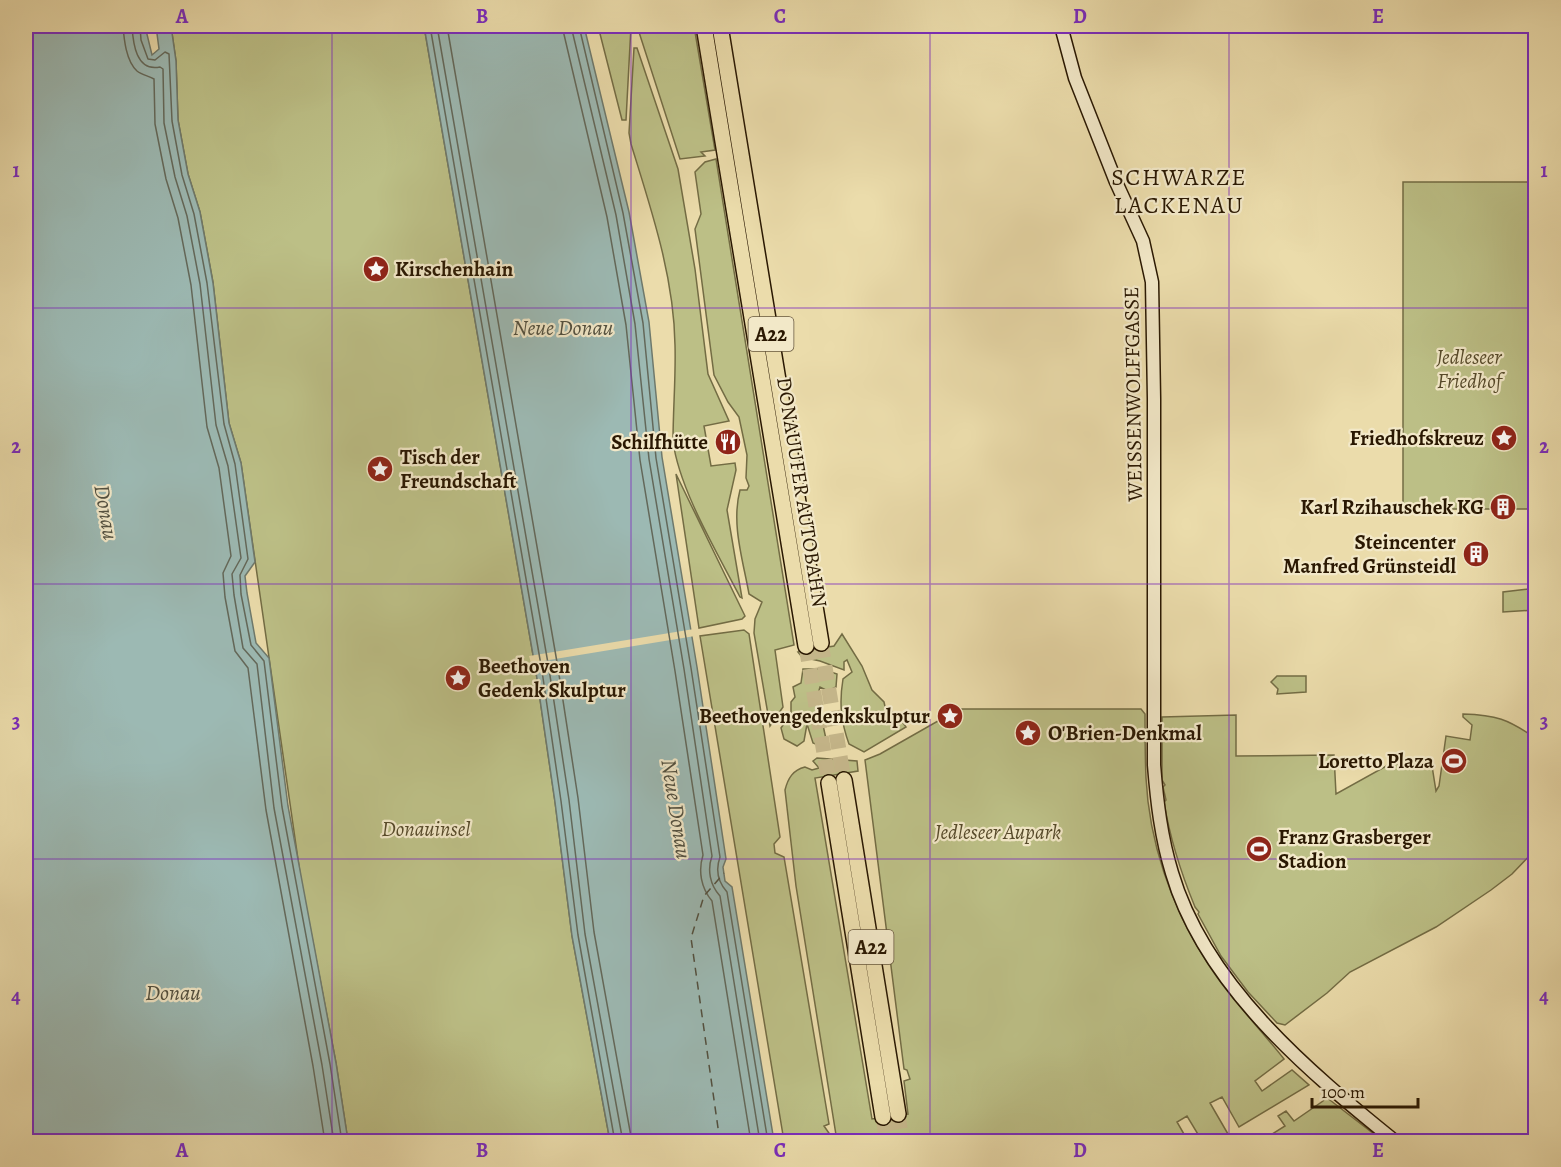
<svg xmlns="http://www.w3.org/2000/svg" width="1561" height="1167" font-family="Alegreya,serif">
<rect width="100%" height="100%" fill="#ebdcab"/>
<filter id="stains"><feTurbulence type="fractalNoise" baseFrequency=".00333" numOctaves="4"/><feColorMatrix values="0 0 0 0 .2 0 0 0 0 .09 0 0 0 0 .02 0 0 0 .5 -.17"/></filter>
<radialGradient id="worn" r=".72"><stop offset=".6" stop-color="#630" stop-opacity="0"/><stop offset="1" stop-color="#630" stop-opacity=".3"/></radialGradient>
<path fill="#bcbf86" stroke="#736c44" stroke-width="1.5" d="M171,26h253l112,646 19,130 17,134 38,205h-262l-12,-78 -35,-183 -60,-417 -12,-40 -16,-141 -13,-70 -12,-38 -10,-54 -2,-59z
M598,26h33l-5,94h-4z
M637,26h57l21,124 -14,2 4,4 -25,3z
M634,48h3l41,121 17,100 13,105 21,47 -25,5 7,40 24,-3 1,7 -9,40 15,88 -2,-1c-23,-45 -61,-108 -67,-156 0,-32 3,-65 2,-96 -1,-69 -24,-136 -44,-201l-2,-11z
M716,159l78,486 -19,5 8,57 -13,19 -16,-93 1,-14 7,-17 -13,-8c-6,-34 -18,-70 -9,-104h7l2,-4 -3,-8 1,-23 -8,-38 -11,-15 -14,-27 -19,-146 6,-15 -6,-42 10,-10z
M1403,182h132v327h-132z
M676,474l69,142 -3,3 -43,9z
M1529,589h6v21l-32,2v-20z
M744,630l5,4 31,203 -6,7 1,9 9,4 45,267 -5,2 7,10v5h-47l-84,-505z
M842,634l20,32 10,24 12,12 2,9 9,1 11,15 -42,25 -15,-8c-8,-22 -10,-41 -6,-65l9,-7 -5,-12 -3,2v8l-24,-9 -18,-4 -4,-5 36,-6z
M803,669h19l15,5 -1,13 -8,4 -8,-4 -3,10 9,42 -8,6 -5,-2 -6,-19 -3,17 -7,5 -13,-7 -3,-11 10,-14v-12l4,-5 -2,-10 8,-4z
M1277,676h29v16l-29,2 1,-5 -7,-7z
M959,709h182l4,5c0,21 0,42 1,64 3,63 25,128 59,181 22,36 53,67 79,100l-29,22 7,10 30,-21 17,15 -70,42 -17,-30 -12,6 18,31 -15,7h-11l-15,-25 -10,6 11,19 -265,1 -1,-6 -6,-1 -30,6h-49l-41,-255 -11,-96c3,-12 8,-20 20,-23l7,3 7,-2 -6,-7 4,-3 40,3 1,10 -43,7 57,341 36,-5 -4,-33 6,-2 -3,-9 -3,-1 -39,-309 15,-6z
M1463,714c33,1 45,5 72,24v112l-23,24 -21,16 -55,37 -86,45 -23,21 -42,32 -8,-2 -29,-31 -27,-36 -23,-42 1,-2 -4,-5c-14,-34 -25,-68 -31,-105l2,-2 -3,-13 2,-2 -3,-5v-63l74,-2v41l98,-1 2,39 52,-29 1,2c13,-7 27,-6 40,-8l3,7 4,25 3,-5 7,-50 24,4 2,-15 -9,-8z
M1326,1097l57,44h-122l24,-15 -7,-10 8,-5 8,10 29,-20z"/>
<path fill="#9cb9b3" stroke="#6e796c" stroke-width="1.5" d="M26,26h119l7,29 7,-6 -3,-23h15l5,35 2,59 10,54 12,38 13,71 16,140 12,40 14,99 -10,14 2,17 9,50 13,15 19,148 48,257 12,78h-322z
M424,26h160l45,186 20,110 13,135 35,210 29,192 -3,8 2,14 7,6 42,254h-164l-38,-205 -17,-134 -19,-130z"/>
<path fill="#ebdcab" d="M694,629l1,7 -140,23 -24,4 -2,-7z"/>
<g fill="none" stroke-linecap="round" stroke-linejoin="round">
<path stroke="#63685a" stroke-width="1.5" d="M123,26c1,13 3,35 14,45 5,4 12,5 17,8l1,45 11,55 12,39 13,67 16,142 12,41 12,88 -8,17 2,24 10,54 13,17 18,142 47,256 12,76
M132,26c1,17 4,46 28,41l3,2 1,54 11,54 12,39 13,68 16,141 12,41 13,92 -9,16 2,21 9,53 14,16 17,144 48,257 12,77
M140,26l1,14 7,19 7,1 10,-8 4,2 3,67 10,54 12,39 13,69 17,141 11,40 13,95 -8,16 1,19 10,51 13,16 18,146 48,257 12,78
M430,26l112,645 19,130 17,134 37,207
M437,26l112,643 20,131 16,134 38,208
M447,26l111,642 20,130 16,134 38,210
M562,26l45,191 19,108 14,135 35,211 28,184c-5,16 -2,33 9,46l39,241
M571,26l45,189 19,109 14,135 35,210 28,187c-5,14 -2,29 8,40l40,246
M579,26l44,187 20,110 13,135 35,210 29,189c-5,14 -2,25 7,35l41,250"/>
<path stroke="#525040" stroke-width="1.5" stroke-dasharray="8 6" stroke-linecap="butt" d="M720,1142l-29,-204 13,-42 20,-23"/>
<path stroke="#c4b589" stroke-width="15" stroke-dasharray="15 8" stroke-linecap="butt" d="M821,643l23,137
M806,646l23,137
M898,1114l4,28
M883,1117l4,25"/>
<defs>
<path id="secondary" d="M1061,26l14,52 41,104 27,59 9,41 2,117v366c3,37 7,72 18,108 33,112 136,198 224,269"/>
<path id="highway" d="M704,26l102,620
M720,26l101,617
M844,780l54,334
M829,783l54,334"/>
</defs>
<use href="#secondary" stroke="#2a1802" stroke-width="15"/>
<use href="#highway" stroke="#2a1802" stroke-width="18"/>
<use href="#secondary" stroke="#f2e8c8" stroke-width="12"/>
<use href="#highway" stroke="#ebdcab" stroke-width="15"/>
</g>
<path fill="none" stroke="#7b2cbf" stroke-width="1.5" stroke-opacity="0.55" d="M332,26v1116M631,26v1116M930,26v1116M1229,26v1116M26,308h1510M26,584h1510M26,859h1510"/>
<defs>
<symbol id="sight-disc" viewBox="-11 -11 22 22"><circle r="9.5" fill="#8f2418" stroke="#f2e8c8"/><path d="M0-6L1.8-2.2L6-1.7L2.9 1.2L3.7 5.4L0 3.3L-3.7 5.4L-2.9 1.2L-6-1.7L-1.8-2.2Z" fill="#fff"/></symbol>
<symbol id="restaurant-disc" viewBox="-11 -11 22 22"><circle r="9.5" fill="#8f2418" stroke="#f2e8c8"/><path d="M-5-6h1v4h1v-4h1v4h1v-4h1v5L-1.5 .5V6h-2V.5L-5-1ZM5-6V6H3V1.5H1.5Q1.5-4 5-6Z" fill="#fff"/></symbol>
<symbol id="building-disc" viewBox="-11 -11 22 22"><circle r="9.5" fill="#8f2418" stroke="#f2e8c8"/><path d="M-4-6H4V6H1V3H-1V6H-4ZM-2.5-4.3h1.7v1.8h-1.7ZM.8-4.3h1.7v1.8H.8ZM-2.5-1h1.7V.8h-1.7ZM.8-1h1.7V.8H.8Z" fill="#fff"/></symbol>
<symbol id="stadium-disc" viewBox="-11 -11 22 22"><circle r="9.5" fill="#8f2418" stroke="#f2e8c8"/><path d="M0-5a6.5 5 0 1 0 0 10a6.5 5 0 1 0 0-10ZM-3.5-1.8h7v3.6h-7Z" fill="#fff"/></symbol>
</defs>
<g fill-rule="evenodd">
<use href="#sight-disc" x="361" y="254" width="30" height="30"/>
<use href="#sight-disc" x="1489" y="423" width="30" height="30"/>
<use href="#restaurant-disc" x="713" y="427" width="30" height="30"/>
<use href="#sight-disc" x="365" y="454" width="30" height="30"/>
<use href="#building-disc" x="1488" y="492" width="30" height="30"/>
<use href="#building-disc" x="1461" y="539" width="30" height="30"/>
<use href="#sight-disc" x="443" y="663" width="30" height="30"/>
<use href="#sight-disc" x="935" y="701" width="30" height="30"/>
<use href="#sight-disc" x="1013" y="718" width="30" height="30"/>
<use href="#stadium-disc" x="1439" y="746" width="30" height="30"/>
<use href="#stadium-disc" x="1244" y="834" width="30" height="30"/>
</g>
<g text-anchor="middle" stroke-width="4.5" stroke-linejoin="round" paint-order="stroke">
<g fill="#f2e8c8" stroke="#66563d" stroke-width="1.5">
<rect x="748.5" y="317" width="45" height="34" rx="4.5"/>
<rect x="848.5" y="930" width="45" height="34" rx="4.5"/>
</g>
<g font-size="20" font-weight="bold" fill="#2a1802">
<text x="771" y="341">A22</text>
<text x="871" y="954">A22</text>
</g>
<g font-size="21" font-weight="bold" fill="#2a1802" stroke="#f2e8c8" text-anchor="end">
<text x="395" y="276" text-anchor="start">Kirschenhain</text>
<text x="1484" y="445">Friedhofskreuz</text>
<text x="708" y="449">Schilfhütte</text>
<text x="400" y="464" text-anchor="start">Tisch der<tspan x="400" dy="24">Freundschaft</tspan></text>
<text x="1484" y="514">Karl Rzihauschek KG</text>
<text x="1456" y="549">Steincenter<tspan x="1456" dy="24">Manfred Grünsteidl</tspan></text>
<text x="478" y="673" text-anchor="start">Beethoven<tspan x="478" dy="24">Gedenk Skulptur</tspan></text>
<text x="930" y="723">Beethovengedenkskulptur</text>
<text x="1048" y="740" text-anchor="start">O'Brien-Denkmal</text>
<text x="1434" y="768">Loretto Plaza</text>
<text x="1278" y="844" text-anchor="start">Franz Grasberger<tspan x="1278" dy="24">Stadion</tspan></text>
</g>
<g font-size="21" font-style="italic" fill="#564a2a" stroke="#f2e8c8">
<text x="1469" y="364">Jedleseer<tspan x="1469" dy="24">Friedhof</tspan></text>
<text x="426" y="836">Donauinsel</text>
<text x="998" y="839">Jedleseer Aupark</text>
</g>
<g font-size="21" fill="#2a1802" stroke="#f2e8c8">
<text transform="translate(1133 394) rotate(-91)" y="7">WEISSENWOLFFGASSE</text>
<text transform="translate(802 492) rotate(81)" y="7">DONAUUFER AUTOBAHN</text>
</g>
<g font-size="22" font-style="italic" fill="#525040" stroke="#f2e8c8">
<text x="563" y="335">Neue Donau</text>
<text transform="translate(107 512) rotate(80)" y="8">Donau</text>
<text transform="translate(677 809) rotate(81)" y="8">Neue Donau</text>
<text x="173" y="1000">Donau</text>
</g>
<g font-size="24" letter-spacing="1.5" fill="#2a1802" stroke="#f2e8c8">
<text x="1179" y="185">SCHWARZE<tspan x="1179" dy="28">LACKENAU</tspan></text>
</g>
</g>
<rect width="1561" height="1167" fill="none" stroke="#ebdcab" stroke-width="66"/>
<path d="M1312 1098v9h106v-9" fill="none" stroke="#2a1802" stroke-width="3"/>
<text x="1321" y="1098" font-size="18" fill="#2a1802" stroke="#f2e8c8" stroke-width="4.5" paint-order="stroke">100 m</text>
<rect x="33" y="33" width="1495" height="1101" fill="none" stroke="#7b2cbf" stroke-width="2"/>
<g font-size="20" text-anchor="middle" font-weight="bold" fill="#7b2cbf">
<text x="182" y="23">A</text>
<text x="482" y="23">B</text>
<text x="780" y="23">C</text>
<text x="1080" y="23">D</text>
<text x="1378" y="23">E</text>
<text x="16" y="177">1</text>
<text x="1544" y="177">1</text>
<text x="16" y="453">2</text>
<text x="1544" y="453">2</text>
<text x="16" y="728">3</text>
<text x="1544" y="728">3</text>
<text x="16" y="1003">4</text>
<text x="1544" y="1003">4</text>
<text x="182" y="1157">A</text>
<text x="482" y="1157">B</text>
<text x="780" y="1157">C</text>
<text x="1080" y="1157">D</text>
<text x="1378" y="1157">E</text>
</g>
<rect width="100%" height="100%" filter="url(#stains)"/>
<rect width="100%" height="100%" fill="url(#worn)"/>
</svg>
